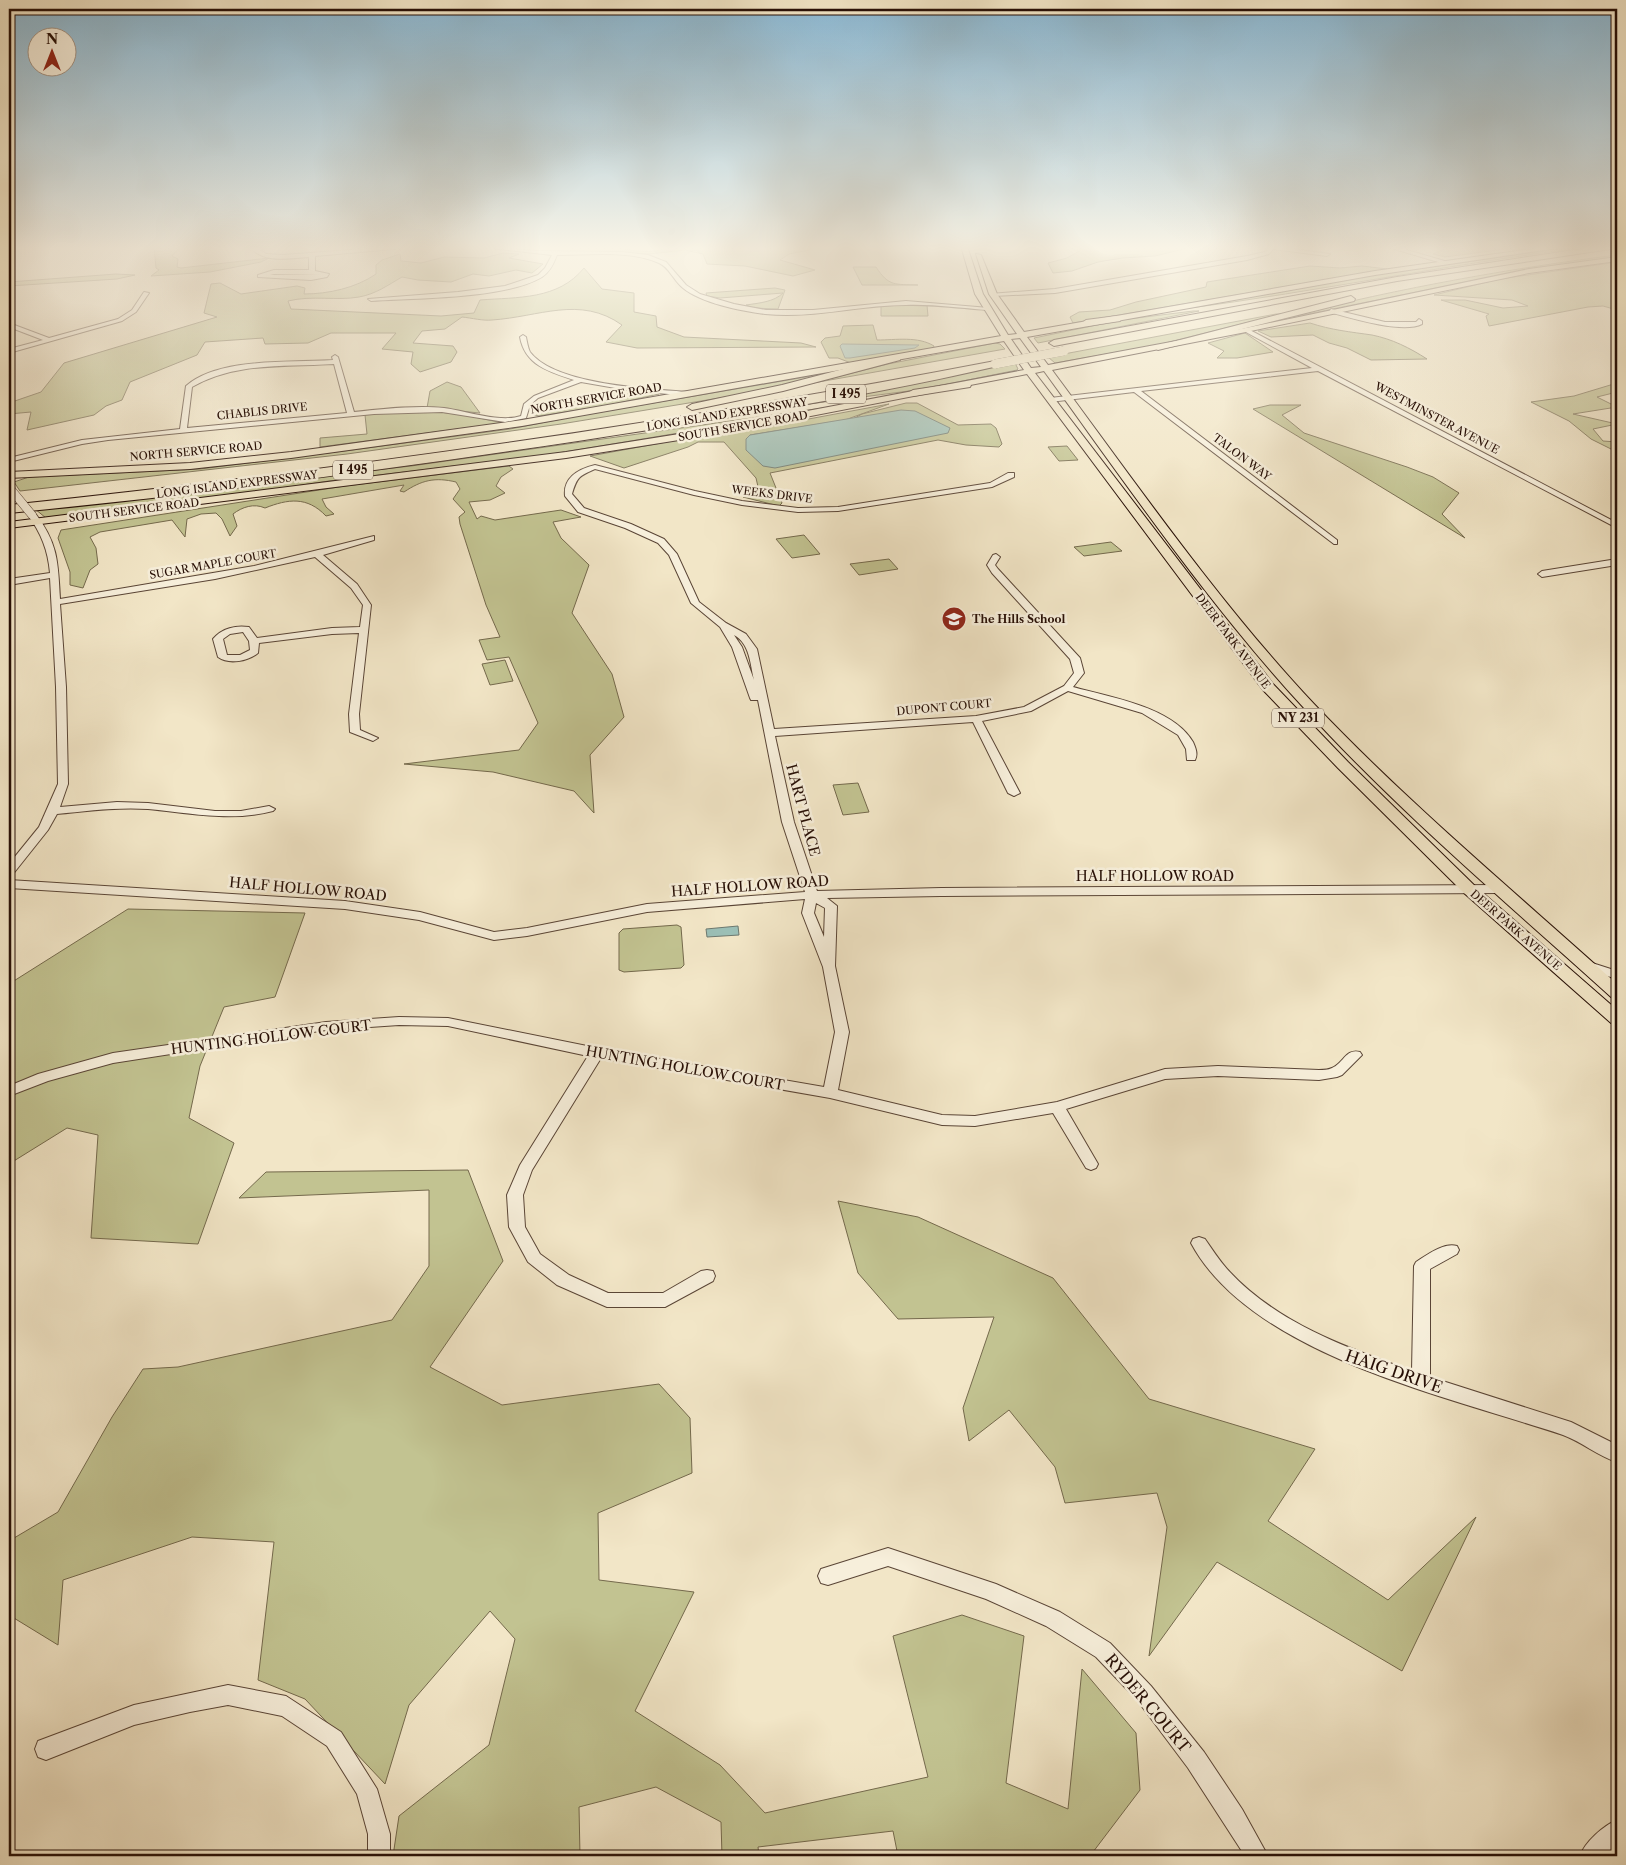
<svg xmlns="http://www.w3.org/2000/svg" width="1626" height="1865" font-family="'Libre Caslon Text',serif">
<rect width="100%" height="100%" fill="#f2e6c7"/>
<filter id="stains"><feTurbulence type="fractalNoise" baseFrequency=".004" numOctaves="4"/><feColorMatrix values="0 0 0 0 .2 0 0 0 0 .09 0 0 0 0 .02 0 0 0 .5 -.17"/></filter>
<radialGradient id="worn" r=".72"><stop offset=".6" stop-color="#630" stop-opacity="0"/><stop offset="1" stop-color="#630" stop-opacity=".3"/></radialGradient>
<path fill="#c2c391" stroke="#74694c" d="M154,246h19l5,3 -6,7 6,3 -1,8 4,1 88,-10 -8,4 -51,10 -59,4 8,-6 -3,-2z
M577,246c10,0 26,-3 35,0 13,4 44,10 57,0h142l-2,4 -20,4 -9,6 35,10 -22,6 -48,-10 -38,-2 -4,-10 -18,-4 -36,4 -79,-3z
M1063,246h152l2,3 -29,-1 -33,8 -33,2 -24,4 -26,9 -19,2 -5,-10 19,-5 14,-8z
M1451,246h75l-81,11 -12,-3z
M1581,246h13c-138,17 -274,45 -411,63l155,-29z
M503,253l16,1 -10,4 34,6 -11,9 -16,-3 -27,6 -16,-2 -22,8 -33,-2 -16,-3c-14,8 -26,17 -43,20 -22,4 -47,-2 -71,4l3,8 150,7 33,-3 6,-13c38,-3 78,0 104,-32l18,21 32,4v19l22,4 1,11 27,10 117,6 15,4 -179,1 -31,-6 16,-17c-42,-30 -83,-8 -130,-5 -9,1 -20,-2 -30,-3l-17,12 -23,2 -9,12 40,3 4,6 -6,10 -31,10 -9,-8 2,-12 -31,-3 14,-16h-65l-23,10 -43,1 -2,-6 -58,4 -8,13 -67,27 -8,18 -16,6 -12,9 -67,15 4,-18 -22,2v-11l32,-11 23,-29 153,-46 -13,-4 7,-29 9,-1 21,11 56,-8 8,2 -1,6c24,0 52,-6 72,-20v-9l6,-5 18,-6 1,7 20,2 23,-6 40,1z
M1617,255v2l-121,19 -233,47c116,-31 235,-53 354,-68z
M1617,262v48l-14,-4 -15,1 -99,19 -3,-10 3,-2 -48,-14h24l38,8 25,-2 -16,-6 -78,-5 66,-16z
M1310,266l30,2 22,-2 25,3 -314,54 -3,-6 9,-5 31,-2 26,-8 70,-15 1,-5z
M853,267h23c13,20 19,17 42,18h-56z
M116,274l19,1 -18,4 -108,7v-4z
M775,288l10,2 -7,19 -25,-1 -7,-3c13,-2 28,-3 37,-12l-63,5 -13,-2 -1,-3z
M918,304l9,1 1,11h-47v-11z
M1193,311h6l-161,32 -4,-5 87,-18z
M1276,314h5l-124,31 -102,18 -7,-6z
M1310,323c21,7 41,9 62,12 20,4 38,13 55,24l-56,1 -24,-12 -18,-5 -16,-8 -42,2 -13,-6z
M873,325l4,15c19,0 41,-4 57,6l-1,3 -82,14 -13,-5h-9l-8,-16 4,-4 15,-2 3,-10z
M1245,333l28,19 -36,6h-20l7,-7 -16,-8z
M995,343l5,1 5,5 -192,34 75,-19z
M1015,363l3,6 -1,1 -93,19 -115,15z
M847,370l-67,18 -219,36 -214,30 -327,37 -6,-9 15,-5 171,-8 152,-19 158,-21 67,-13z
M447,382l14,5 19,26 -53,-5 3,-17z
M1617,383v9l-20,5 20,10 -44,7 44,10 -24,5 10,12 14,1v10l-26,-13 -22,-18 -38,-19 43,-6z
M633,393l26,1 -49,11 -71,11 -8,-2 10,-11h25z
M872,401l-326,54 -217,26 -156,23 -127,14 -11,-9 376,-43z
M906,403h11l41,22 33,-1 5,4 6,16 -3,3 -33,-2 -28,-5 -168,33 12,30 -3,3 -36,-9 16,-6 -3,-13 -32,-36h-26l-10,5 -64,21 -34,-12 82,-15 56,-7 161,-30 -44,16 -95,15 -4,4 114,-21 -7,1 9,-5z
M1270,405h31l-19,10 22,18 103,34 26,10 26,16 -17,21 23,24 -212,-129z
M430,411l35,4 38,8 -183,24v-9l47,-4 -2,-19 5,-2z
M1067,446l11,14 -19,1 -11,-14z
M509,466l4,3 -12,8 -5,9 9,7 -15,7 -21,2 8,17 4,-3 14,4 66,-10 20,7 -28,5 8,16 28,27 -17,48 40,61 12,43 -34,38 4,58 -20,-22 -81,-19 -89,-8 115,-14 19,-27 -29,-66 -22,3 -8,-20 21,-3 -14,-32 -26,-81 -1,-7 6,-5 -12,-13 7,-10 -4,-7c-21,-5 -34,-2 -52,10l-4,-1 4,-6 -82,14 4,8 8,7 -8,2c-19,-20 -38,-17 -61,-8 -11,-5 -23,-1 -32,6l4,12 -7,10 -8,-17 -6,-6 -15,1 -14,5 -2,18 -13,-17 -72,12 -10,5 6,11 2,16 -8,6 -7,18 -13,-3v-13l-12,-34 3,-8 284,-44z
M804,535l16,19 -28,4 -16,-19z
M1111,542l11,9 -38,5 -10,-9z
M889,559l9,10 -39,6 -9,-11z
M505,660l8,21 -23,4 -8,-21z
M858,783l11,29 -26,3 -10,-30z
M128,909l177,4 -30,84 -51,10 -24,59 -11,52 45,25 -36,101 -107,-6 7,-103 -31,-7 -58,36v-180z
M677,925l4,2 3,38 -3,3 -57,4 -5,-2v-37l4,-4z
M468,1170l35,91 -73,106 72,38 157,-21 31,34 2,55 -94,40 1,67 95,12 -59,119 85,54 45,48 163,-36 -35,-141 69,-21 62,21 -18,147 62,26 14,-140 54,64 4,57 -50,66h-192l-5,-25 -135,16 1,9h-37l-1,-34 -65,-35 -77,20 1,49h-187l6,-40 90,-71 26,-106 -25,-28 -81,94 -24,79 -80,-85 -47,-19 16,-138 -82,-5 -129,43 -5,65 -49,-30v-74l49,-29 54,-95 31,-48 35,-2 214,-47 37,-54v-76l-190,8 27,-26z
M838,1201l80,16 135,61 96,121 166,50 -47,72 120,79 88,-83 -74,154 -185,-109 -68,94 18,-129 -10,-34 -92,10 -10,-36 -46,-57 -40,31 -6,-33 31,-91 -96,2 -40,-46z"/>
<path fill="#9bbfb6" stroke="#6d7970" d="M842,344l77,1 -4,3 -65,10h-5l-5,-12z
M901,410l14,1 35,17 -2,5 -173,35 -12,-2 -17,-16v-11l4,-4z
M738,926l1,9 -32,2 -1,-8z"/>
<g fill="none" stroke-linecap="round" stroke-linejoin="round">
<defs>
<path id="minor" d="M250,246h5l11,8 17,1 120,-9h24l-112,10v15l14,3 -2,3 -16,3 -53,-3v-2l16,-5h35v-13c-18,1 -48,7 -59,-11zM274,274l47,1h-51z
M474,246l64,5 84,1 26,3 18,7 20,23 14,9 34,10 32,6h47l93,-9 83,7 -3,2c-26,-2 -54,-6 -80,-5 -47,0 -93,14 -141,9 -24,-3 -64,-11 -82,-26 -9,-7 -14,-21 -24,-25 -30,-13 -69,-8 -102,-8 -3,8 -7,17 -15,22 -36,22 -127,21 -171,24l-3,-2 90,-7 47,-6 33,-11 7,-7 7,-13z
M1270,246l60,8 -3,2 -54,-7 -4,5 -22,6 -192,33 -62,3 -3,-2 65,-5 192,-33 18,-4z
M1384,246h9l55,16 -3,2z
M144,292l5,1 -13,19 -14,9 -113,32v-4l34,-9 -34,-13v-4l40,15 69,-19 14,-9z
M1331,309l54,13h31l3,-3 3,2v3c-19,10 -72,-6 -93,-12z
M1246,328l371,195v5l-299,-157 -177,20 196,149v4h-3l-200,-152 -84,10 -3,-2 3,-2 262,-30 -68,-37z
M523,335l3,2c1,5 2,11 4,15 25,33 120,37 159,40l3,2 -3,2 -62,-6 -46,-8 -43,16 -8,7 -4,13 -21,4 -63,-10 -68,2 -266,26 -26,4 -73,18v-4l73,-18 98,-11 6,-43c33,-29 105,-23 147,-26l-1,-3 3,-2 3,2 16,55c28,-3 62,-7 90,-4 22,3 56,15 77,8l3,-12 10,-8 40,-16c-25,-8 -49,-15 -54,-43zM334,364l13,49 -160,15 5,-41c43,-25 94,-20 142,-23z
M595,465l100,26 47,10 56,7 40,-1 152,-24 18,-10h6v4l-22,10 -154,24 -40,1 -56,-7 -48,-10 -99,-26c-16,7 -18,8 -23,25l12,14 47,16 33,15 13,15 22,48 27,21 20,11 11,15 17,80 202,-13 48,-9 40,-21 10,-13 -4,-14 -78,-86 -5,-8 6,-10 3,-1 4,3 -5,8 3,4 82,89 4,15 -11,14c37,10 100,20 120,55 3,7 5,12 2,18h-8l-1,-11 -8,-14 -36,-22 -74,-22 -37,20 -49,10 38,72 -6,3 -6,-3 -35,-71 -198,14 19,86 23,69 124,-3 558,-3 6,4 -6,4 -558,3 -114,2 10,8 -2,60 14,66 -11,58 104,25 33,1 82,-14 108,-33 53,-3 101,4c4,0 9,0 13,-2 11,-4 14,-20 28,-16l2,3 -20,20 -5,2 -18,3 -101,-4 -53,3 -99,30 32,55 -2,4 -5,2 -5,-2 -33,-55 -78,13 -33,-1 -112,-27 -229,-40 -69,112 -9,25 2,32 15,27 29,21 39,18h55l38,-22 6,-1 6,1 2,5 -2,5 -48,26h-58l-50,-22 -29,-23 -19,-35 -2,-32 13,-30 68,-109 -140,-30 -49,-1 -73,5 -213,33 -65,18 -39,15v-10l29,-12 75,-21 213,-31 73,-5 49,1 149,30 227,39 11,-55 -12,-65 -21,-54 3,-14 -158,13 -120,24 -33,4 -75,-20 -74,-11 -336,-21v-8l336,21 75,11 74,20 33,-4 120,-24 158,-12 -23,-70 -24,-122h-7l-1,-2 -18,-51 -12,-20 -29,-24 -22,-48 -11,-12 -33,-15 -47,-16 -13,-16c-2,-19 14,-27 30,-31zM734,635c16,9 16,28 20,45l-12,-33zM816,903l9,5 -1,29 -10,-24z
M29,513h6c23,30 23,49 25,86l194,-33 120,-30v4l-51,15 34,29 14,21 -12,109 1,16 18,8 -5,3 -23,-9 -1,-18 10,-81 -27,1 -73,9 -1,10c-10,8 -29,12 -40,4l-5,-18c9,-11 23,-14 36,-12l8,11 75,-10 28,-1 3,-22 -12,-17 -36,-31 -100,22 -155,25 6,83 2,97 -8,23 57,-5 31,1 67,8h26l28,-5 6,3 -2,2c-43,11 -82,2 -125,-2 -31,-2 -61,2 -91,5l-9,16 -35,44h-4v-10l30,-37 19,-43 -2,-97 -6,-109 -41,7v-6l41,-6c-2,-23 -9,-40 -22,-58zM243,632l6,9 1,9 -10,5h-13l-4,-16 7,-5z
M1617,559v6l-75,12 -4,-3 4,-3z
M1586,961l31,10v8l-36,-11 -1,-3 1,-3z
M1199,1237l6,2c7,10 14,21 22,30 49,54 120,79 185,102l2,-105 2,-4c11,-7 28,-20 41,-16l2,4 -2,4 -27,15v108l141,45 46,23v17c-19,-6 -35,-20 -54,-27 -113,-38 -312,-80 -372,-192l2,-4z
M888,1548l108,36 64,28 50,31 41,43 53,66 38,57 26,47h-23l-57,-88 -51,-68 -41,-43 -50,-31 -60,-27 -98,-33 -60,19 -7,-2 -3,-7 3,-7z
M228,1685l58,11 55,36 36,57 13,45v22h-22v-22l-11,-40 -30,-48 -45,-30 -54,-11 -38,7 -56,13 -88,35 -8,-3 -3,-8 3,-8 96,-36z
M1617,1820v26l-10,10h-27c5,-14 23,-30 37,-36z"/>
<path id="major" d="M961,246h6l16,48 25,41 9,-1 -28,-40 -13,-40 5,1 16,39 27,38 351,-61 177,-25h19l-196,29 -348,62 21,28 198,-37 283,-59 88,-12v4l-88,12 -283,59 -194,38c83,112 167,233 262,334 95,100 201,188 303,280v15l-6,-2c-104,-94 -212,-185 -307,-289 -96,-104 -177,-223 -260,-337l-9,2 238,311 75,78 128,125 141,123v15l-6,-2 -147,-130 -126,-125 -75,-78 -236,-316 -304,59 -157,25 -557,70v-6l557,-70 157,-25 301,-57 -20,-29 -482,85 -231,32 -101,11 -181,9v-6l181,-9 101,-11 231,-32 479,-84 -26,-42zM1020,338l21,29 -10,1 -20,-29z"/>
<path id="highway" d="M1600,246h17v2l-220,33 -343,65 -5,-3 5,-3 343,-63z
M1351,296l4,3 -1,2 -196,49 -5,-3z
M1117,316l4,3 -1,2 -34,5 -4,-3 4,-3z
M897,355l3,1v4l-117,31 -91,19 -5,-3 5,-3 90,-19z
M995,361l5,3 -2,2c-138,32 -280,53 -420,75 -189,28 -379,54 -569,72v-8c331,-35 659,-81 986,-144z
M966,382l5,3 -1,2 -57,9 -5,-3 5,-3z"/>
</defs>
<use href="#minor" stroke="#5a4536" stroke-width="2"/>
<use href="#major" stroke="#270f06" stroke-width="2"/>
<use href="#highway" stroke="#270f06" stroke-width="2"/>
<use href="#minor" fill="#f7efdb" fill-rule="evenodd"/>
<use href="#major" fill="#f2e6c7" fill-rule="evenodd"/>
<use href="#highway" fill="#f2e6c7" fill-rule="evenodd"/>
<defs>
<path id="minor-bridge" d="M9,487l23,28"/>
<path id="highway-bridge" d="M995,364l69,-13"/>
</defs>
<use href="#minor-bridge" stroke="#5a4536" stroke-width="9" stroke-linecap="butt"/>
<use href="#highway-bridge" stroke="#270f06" stroke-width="9" stroke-linecap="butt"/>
<use href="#minor-bridge" stroke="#f7efdb" stroke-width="8"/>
<use href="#highway-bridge" stroke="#f2e6c7" stroke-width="9"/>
</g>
<linearGradient id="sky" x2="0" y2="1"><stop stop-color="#89b8d4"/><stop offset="0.49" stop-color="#f9f4e6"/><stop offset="1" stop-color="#f9f4e6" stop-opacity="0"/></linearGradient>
<rect width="1626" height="507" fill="url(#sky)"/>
<defs>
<symbol id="school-disc" viewBox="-11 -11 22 22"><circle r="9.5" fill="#8f2418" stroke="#f7efdb"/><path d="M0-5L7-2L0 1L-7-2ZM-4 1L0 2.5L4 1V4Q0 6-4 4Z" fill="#fff"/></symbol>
</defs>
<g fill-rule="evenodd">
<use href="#school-disc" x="940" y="605" width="28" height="28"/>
</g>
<g text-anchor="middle" stroke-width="5" stroke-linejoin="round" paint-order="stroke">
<g font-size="11" fill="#270f06" stroke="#f7efdb">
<text transform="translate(596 398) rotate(-10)" y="4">NORTH SERVICE ROAD</text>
<text transform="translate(262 411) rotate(-6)" y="4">CHABLIS DRIVE</text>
<text transform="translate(727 414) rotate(-9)" y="4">LONG ISLAND EXPRESSWAY</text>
<text transform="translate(1437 418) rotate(28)" y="4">WESTMINSTER AVENUE</text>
<text transform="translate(743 426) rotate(-10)" y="4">SOUTH SERVICE ROAD</text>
<text transform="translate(196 451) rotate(-5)" y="4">NORTH SERVICE ROAD</text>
<text transform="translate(1242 457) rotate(37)" y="4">TALON WAY</text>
<text transform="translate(237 484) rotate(-7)" y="4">LONG ISLAND EXPRESSWAY</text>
<text transform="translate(772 494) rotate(7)" y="4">WEEKS DRIVE</text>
<text transform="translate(134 510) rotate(-7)" y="4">SOUTH SERVICE ROAD</text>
<text transform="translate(213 564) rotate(-10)" y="4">SUGAR MAPLE COURT</text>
<text transform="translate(1233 641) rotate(53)" y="4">DEER PARK AVENUE</text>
<text transform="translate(944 707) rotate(-5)" y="4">DUPONT COURT</text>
<text transform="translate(1516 930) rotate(41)" y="4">DEER PARK AVENUE</text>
</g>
<g font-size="11" font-weight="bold" fill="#270f06" stroke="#f7efdb" text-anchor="start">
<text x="972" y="623">The Hills School</text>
</g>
<g fill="#f7efdb" stroke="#655246" stroke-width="1">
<rect x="826" y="384.5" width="40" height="19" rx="4"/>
<rect x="333" y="460.5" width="40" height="19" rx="4"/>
<rect x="1272" y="708.5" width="52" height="19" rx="4"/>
</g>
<g font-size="12" font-weight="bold" fill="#270f06">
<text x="846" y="398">I 495</text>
<text x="353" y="474">I 495</text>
<text x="1298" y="722">NY 231</text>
</g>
<g font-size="14" fill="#270f06" stroke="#f7efdb">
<text transform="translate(803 810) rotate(75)" y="5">HART PLACE</text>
<text x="1155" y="881">HALF HOLLOW ROAD</text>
<text transform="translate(750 886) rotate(-4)" y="5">HALF HOLLOW ROAD</text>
<text transform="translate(308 889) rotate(5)" y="5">HALF HOLLOW ROAD</text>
<text transform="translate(271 1037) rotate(-7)" y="5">HUNTING HOLLOW COURT</text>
<text transform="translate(685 1068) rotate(10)" y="5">HUNTING HOLLOW COURT</text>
</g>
<g font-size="16" fill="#270f06" stroke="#f7efdb">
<text transform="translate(1394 1371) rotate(19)" y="6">HAIG DRIVE</text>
<text transform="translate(1148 1703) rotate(50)" y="6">RYDER COURT</text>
</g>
</g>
<rect width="1626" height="1865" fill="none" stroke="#f2e6c7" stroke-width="30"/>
<rect x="10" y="10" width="1606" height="1845" fill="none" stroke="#270f06" stroke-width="2.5"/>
<rect x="15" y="15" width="1596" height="1835" fill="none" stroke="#270f06"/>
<g transform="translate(52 52)"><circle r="24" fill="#f7efdb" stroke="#a49586"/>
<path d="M0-4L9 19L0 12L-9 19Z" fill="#8f2418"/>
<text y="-8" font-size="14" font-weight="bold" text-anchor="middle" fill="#270f06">N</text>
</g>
<rect width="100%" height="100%" filter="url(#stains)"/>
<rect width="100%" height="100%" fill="url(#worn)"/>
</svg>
